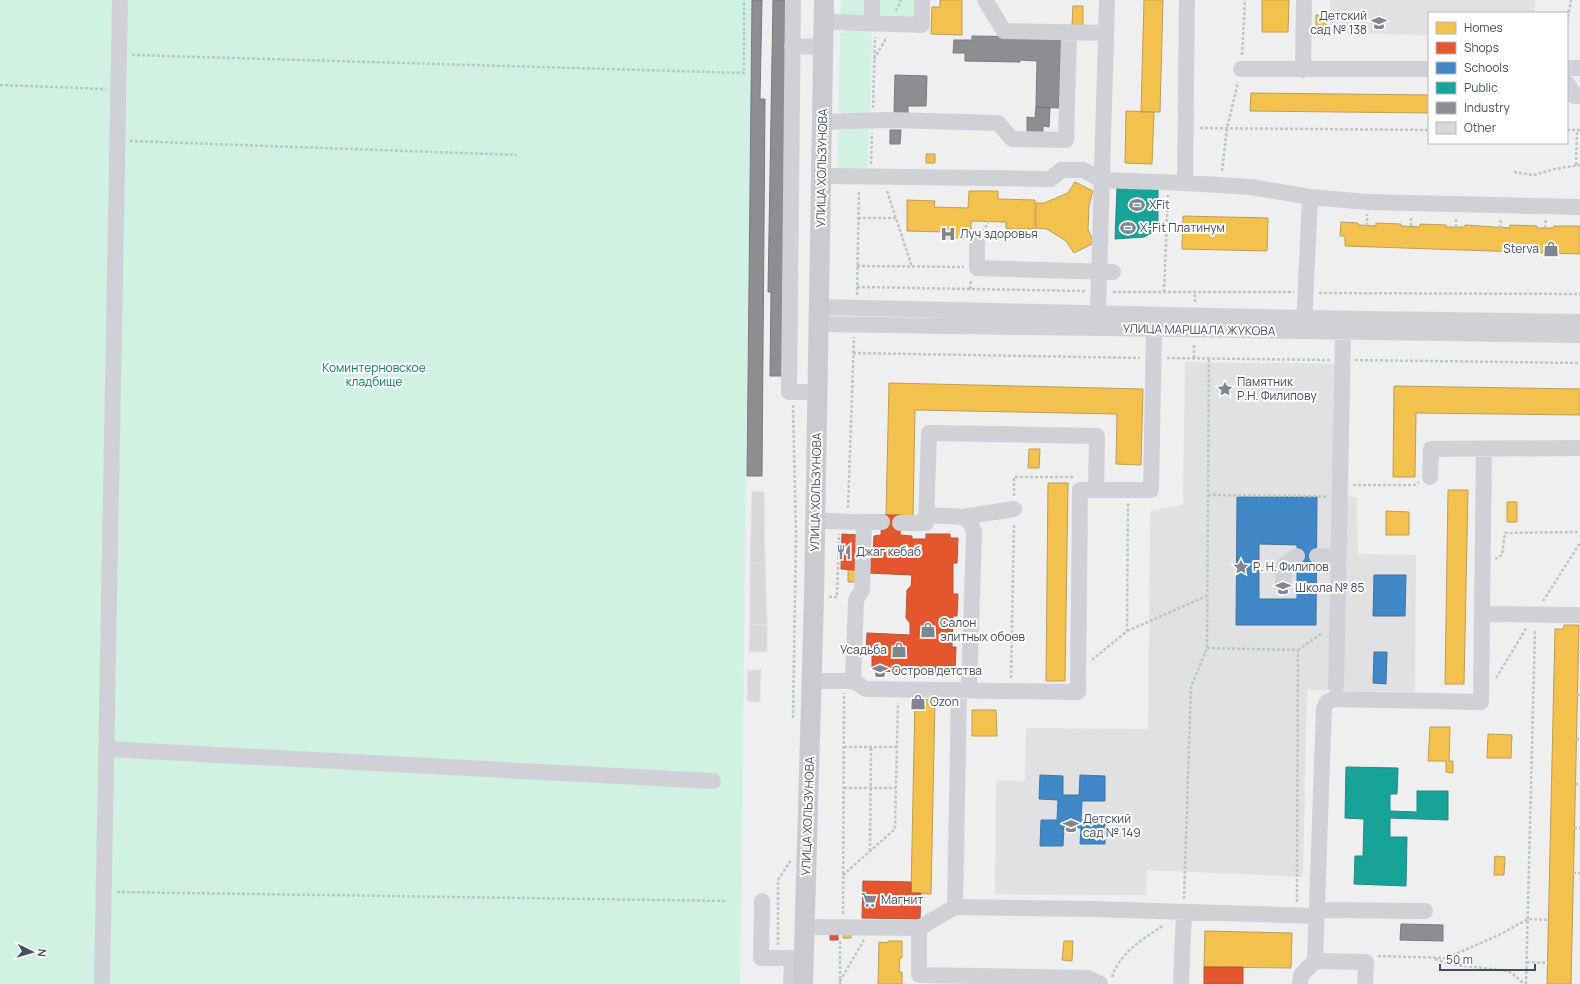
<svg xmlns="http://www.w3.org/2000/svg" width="1580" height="984" font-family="Manrope,sans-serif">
<rect width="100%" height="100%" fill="#f0efef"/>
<path fill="#e1e0e2" d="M1330,0h205v13h-106v22l-99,-2z
M1185,362l154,2 -4,132 22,1 1,57 58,1 -1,137 -108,-2 -4,187 -156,-7 -1,25 -151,-1 1,-114 29,1 1,-53 122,1 2,-218 33,-6z"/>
<path fill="#d1f2e3" d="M0,0h752l-12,984h-740z
M841,0h27v19l-21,-1 -7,-4z
M876,0h42v20l-43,-1z
M848,29l24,1 -2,86 -25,-1 -7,-5 2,-76z
M844,127l25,1 -1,44 -24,-1 -7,-4 1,-37z"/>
<path fill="#f2c14e" stroke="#be9e53" d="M940,0h22v35l-31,-1 1,-27h8z
M1144,0h19l-3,112h-19z
M1262,0h27l-1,32h-26z
M1073,6h10v19h-11z
M1316,15h10v17h-10z
M1251,93l178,2v18l-179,-2z
M1126,111l28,1 -2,52 -27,-1z
M926,154h9v9h-9z
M1075,182l18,9 -4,14 -1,25 6,13 -20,10 -8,-12 -19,-12 -11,-1v-25h8l24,-10z
M969,191h29v8l37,1v29h-29v-7l-35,-1v17h-28v-6l-36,-1v-31l28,1 -1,6 34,1z
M1183,216l85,2 -1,33 -85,-2z
M1341,222l17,1v2l18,1v-3l25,1v2l19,1v-3l26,1v2h19v-2l45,3v-3l27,1v2h16l1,-2h26v28l-235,-8v-10h-5z
M889,383l254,6 -2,76 -25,-1 1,-50 -202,-4 -2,106 -27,-1z
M1394,386l186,3v26l-164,-2 -1,64h-22z
M1029,449h11l-1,19h-11z
M1048,483h20l-3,198h-19z
M1448,490h20l-4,194h-19z
M1507,502h10v20h-10z
M1386,511l23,1v23h-23z
M848,570h10l-1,12h-9z
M1564,625h15l-8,359h-24l8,-355h8z
M915,699l20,1 -4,194 -20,-1z
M972,710h24l1,26h-25z
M1430,727h20l-1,34h4v12l-7,-1v-11h-18z
M1488,734l24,1 -1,23h-24z
M1495,856l10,1 -1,18h-10z
M844,930h7v8h-8z
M1205,931l87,2 -1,35 -87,-1z
M888,941h14v17l-2,-1 -1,15h3v12h-24l1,-42 9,1z
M1064,941h9l-1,20 -10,-1z"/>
<path fill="#e4572e" stroke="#b4543c" d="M882,515h19l-1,20 12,1v3h14v-5h24v4h8l-1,25h-4v31h5l-1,22h-4l-1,31h4l-1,25h-7v4l-25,-1v-5l-13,-1v3l-35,-1 -3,-2v-17h-6l1,-19 43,2v-12l-4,-5 1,-28 4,-4 1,-11 -44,-2v-19h5l1,-18 7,-1z
M842,534l17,1 -1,35 -17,-1z
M863,881l48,1v11h10l-1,26 -58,-1z
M830,930h8v10h-8z
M1204,967h39v17h-39z"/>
<path fill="#3f88c5" stroke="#4076a6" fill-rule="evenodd" d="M1237,497h80l-1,128h-80zM1259,544l38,1v54h-38z
M1374,575h32l-1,41h-32z
M1374,652h13l-1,32 -13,-1z
M1040,775l23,1v19h16l1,-20 25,1v25h-23l-1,19 24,1v23h-25l1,-16 -17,-1 -1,19h-23l1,-26h16l1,-20 -19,-1z"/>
<path fill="#17a398" stroke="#248987" d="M1117,187l41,1v34l-5,10 -9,5 -29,2z
M1346,767l52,1 -1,26h-7v17l27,1v-21h31v29l-58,-2v19h17l-1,49 -52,-2 1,-28h8l1,-37 -19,-1z"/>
<path fill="#8d8d92" stroke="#777a82" d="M752,0h10l-2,99h5l-3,377h-15z
M773,0h14l-2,376h-15l1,-84h-3z
M972,36l65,1 24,-1 -2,72 -23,-1 1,-46 -17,-1v2l-55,-1v-8h-12l1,-13h18z
M895,75l32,1 -1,30h-18v8l-14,-1z
M1036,107l14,1 -1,19 -6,-1v7h-16v-16l8,1z
M890,130h11l-1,14h-10z
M1401,924l42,1v16l-43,-1z"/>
<path fill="#d8d8db" stroke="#e1e1e2" d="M752,491l12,1 1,71h-15z
M750,563h15l2,62 -17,-1z
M750,624l17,1v27h-18z
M748,670h13l-1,32 -13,-1z"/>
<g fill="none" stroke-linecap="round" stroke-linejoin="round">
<path stroke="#b9c7c5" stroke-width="2.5" stroke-dasharray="3 2" stroke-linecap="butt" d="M896,11l5,-11
M1567,22l4,-22
M132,55l612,18v-73
M1242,55l3,-55
M874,59l13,-22
M0,85l106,4
M873,108l2,-71
M1200,128l229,2
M1567,130h13
M130,141l387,14
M871,164l1,-31
M1576,165l1,-35
M1222,171l5,-43 11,-46
M1514,172l20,3 20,-6 26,-4
M887,191l25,76
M858,218h39
M1367,226v-12
M1411,226v-9
M1456,227v-10
M1500,228l1,-10
M1545,228l1,-10
M983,232l6,-11
M857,266l107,1
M857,287l229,4
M970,289l1,-9
M1113,292h181
M1164,292l4,-97
M1319,293l261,1
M857,295l2,-105
M1195,302v-9
M853,353l287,5
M1167,358l163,2
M1194,358v-15
M1355,360l225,3
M793,405l3,132 -3,182
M1353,485h61l5,-3
M1208,495l108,1 11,1
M1014,496v-19h60
M848,508l6,-171
M1495,559l7,-4 3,-22 75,-1
M829,597h8l2,-63
M1543,601l37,-58
M1127,631l80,-35
M1207,648l91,2 -1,253
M1298,650l24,-17
M1578,652h2
M1092,660l35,-29 1,-128
M1011,678l3,-155
M1496,678l31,-51
M1577,695h3
M1576,739l4,1
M844,747h53
M1575,784h5
M844,788h52
M1574,828h6
M870,851l1,-104
M1573,873h7
M843,875l52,-46 3,-126
M117,892l610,9
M1184,899l7,-212 16,-39 2,-289
M843,914l1,-221
M778,945v-65l13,-20
M1378,956l68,2 53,-23 29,-16 21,1
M1435,959l14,5 59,7 6,4 10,9
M1527,962l21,1
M1112,977c9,-26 30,-37 52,-52
M840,981l24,-41
M840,984v-43
M1526,984l9,-355"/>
<path stroke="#d0d1d6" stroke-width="16" d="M793,0l-4,392h29
M985,0l19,31 102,2
M1187,0l-2,183 66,4 59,10
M835,22l87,3v-25
M872,23v-23
M792,46l31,1
M1567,68h13
M1241,69h188
M1303,70l1,-70
M1567,83l8,13h5
M822,122l66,-2 110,3 14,16 54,1 3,-107
M832,176l219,3 10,-9h22l19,10 83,3
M977,243v25l136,4
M819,307l485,11 276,4
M1098,313l9,-313
M819,324l761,11
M1304,328l6,-131 58,5 212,5
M1430,477l1,-28 149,-1
M926,516c10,0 34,-2 42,4 3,3 4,7 6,12l-5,158
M962,517l52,-8
M825,521l39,1 -2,68 -6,10 -3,81
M864,522h18
M900,523h26l3,-90 168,3 -1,54h55l3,-161
M1317,556l21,1
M1283,586l1,-21 13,-9
M1482,614l98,1
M822,681h31l13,8 212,3 2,-202h16
M1336,686l7,-354
M106,749l607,32
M762,901l-1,57h42
M955,907l135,2 227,7
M1317,910l108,1
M817,927l102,1 36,-21 4,-217
M919,928v47l169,3 12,6
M1315,961l51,1 -1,22
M102,984l18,-984
M791,984l1,-26
M1181,984l3,-72
M1300,984l1,-9 14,-14 9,-253 3,-6 7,-3 147,3 3,-253"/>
<path stroke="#c9cbd1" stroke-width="20" d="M803,984l11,-387 10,-597"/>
</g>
<defs>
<symbol id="school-bare" viewBox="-9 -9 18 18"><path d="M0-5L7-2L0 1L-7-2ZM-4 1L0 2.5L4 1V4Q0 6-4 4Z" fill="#808691" stroke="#fff" stroke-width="2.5" paint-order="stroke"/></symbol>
<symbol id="stadium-bare" viewBox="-9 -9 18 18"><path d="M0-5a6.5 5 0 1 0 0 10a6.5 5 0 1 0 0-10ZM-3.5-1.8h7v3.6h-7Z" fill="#808691" stroke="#fff" stroke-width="2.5" paint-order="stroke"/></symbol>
<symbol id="hospital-bare" viewBox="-9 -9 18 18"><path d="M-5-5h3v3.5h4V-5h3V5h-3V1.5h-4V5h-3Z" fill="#808691" stroke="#fff" stroke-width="2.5" paint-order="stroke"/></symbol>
<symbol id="shop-bare" viewBox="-9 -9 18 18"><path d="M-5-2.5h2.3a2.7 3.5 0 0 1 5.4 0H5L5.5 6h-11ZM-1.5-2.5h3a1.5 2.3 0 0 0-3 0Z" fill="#808691" stroke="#fff" stroke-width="2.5" paint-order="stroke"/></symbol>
<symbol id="sight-bare" viewBox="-9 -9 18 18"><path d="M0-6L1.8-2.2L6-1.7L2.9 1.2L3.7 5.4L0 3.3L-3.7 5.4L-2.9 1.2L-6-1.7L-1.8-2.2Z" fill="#808691" stroke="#fff" stroke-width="2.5" paint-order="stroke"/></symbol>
<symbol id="restaurant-bare" viewBox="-9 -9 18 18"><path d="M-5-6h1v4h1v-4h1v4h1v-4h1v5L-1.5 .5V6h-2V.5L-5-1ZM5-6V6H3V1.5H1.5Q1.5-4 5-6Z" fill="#808691" stroke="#fff" stroke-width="2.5" paint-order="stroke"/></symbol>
<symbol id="supermarket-bare" viewBox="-9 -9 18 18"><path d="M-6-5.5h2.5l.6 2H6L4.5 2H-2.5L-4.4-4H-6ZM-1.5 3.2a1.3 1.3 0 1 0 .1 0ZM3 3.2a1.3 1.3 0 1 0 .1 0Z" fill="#808691" stroke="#fff" stroke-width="2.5" paint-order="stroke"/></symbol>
</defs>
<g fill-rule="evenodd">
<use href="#school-bare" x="1368" y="12" width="22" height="22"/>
<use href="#stadium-bare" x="1126" y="194" width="22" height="22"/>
<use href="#stadium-bare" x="1117" y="217" width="22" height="22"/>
<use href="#hospital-bare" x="937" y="223" width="22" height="22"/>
<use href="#shop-bare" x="1540" y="238" width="22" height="22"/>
<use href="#sight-bare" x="1214" y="378" width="22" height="22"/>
<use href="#restaurant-bare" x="833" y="541" width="22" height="22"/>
<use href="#sight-bare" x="1230" y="556" width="22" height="22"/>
<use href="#school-bare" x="1272" y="577" width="22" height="22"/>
<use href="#shop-bare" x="917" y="619" width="22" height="22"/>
<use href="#shop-bare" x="888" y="639" width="22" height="22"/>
<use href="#school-bare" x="869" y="660" width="22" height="22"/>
<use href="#shop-bare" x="907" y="691" width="22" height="22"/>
<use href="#school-bare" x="1060" y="815" width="22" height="22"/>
<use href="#supermarket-bare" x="858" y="889" width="22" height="22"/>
</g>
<g text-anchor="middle" stroke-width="4" stroke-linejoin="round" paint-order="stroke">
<g font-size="12" fill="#444d5e" stroke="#fff" text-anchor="start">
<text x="1367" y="20" text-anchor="end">Детский<tspan x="1367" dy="14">сад № 138</tspan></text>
<text x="1149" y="209">XFit</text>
<text x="1140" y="232">X-Fit Платинум</text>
<text x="960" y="238">Луч здоровья</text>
<text x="1539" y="253" text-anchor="end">Sterva</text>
<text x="1237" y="386">Памятник<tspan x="1237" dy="14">Р.Н. Филипову</tspan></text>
<text x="856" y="556">Джаг кебаб</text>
<text x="1253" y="571">Р. Н. Филипов</text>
<text x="1295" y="592">Школа № 85</text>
<text x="940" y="627">Салон<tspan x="940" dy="14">элитных обоев</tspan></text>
<text x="887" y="654" text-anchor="end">Усадьба</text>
<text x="892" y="675">Остров детства</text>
<text x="930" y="706">Ozon</text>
<text x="1083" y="823">Детский<tspan x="1083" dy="14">сад № 149</tspan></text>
<text x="881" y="904">Магнит</text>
</g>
<g font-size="12" fill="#444d5e" stroke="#fff">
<text transform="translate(822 168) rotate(-89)" y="4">УЛИЦА ХОЛЬЗУНОВА</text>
<text transform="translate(1199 330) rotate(1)" y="4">УЛИЦА МАРШАЛА ЖУКОВА</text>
<text transform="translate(816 492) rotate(-89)" y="4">УЛИЦА ХОЛЬЗУНОВА</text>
<text transform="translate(808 816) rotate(-88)" y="4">УЛИЦА ХОЛЬЗУНОВА</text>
</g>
<g font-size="12" fill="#0c825b" stroke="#fff">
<text x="374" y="372">Коминтерновское<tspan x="374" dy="14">кладбище</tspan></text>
</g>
</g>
<rect x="1428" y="12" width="140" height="132" fill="#ffffff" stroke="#b4b8bf"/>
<rect x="1436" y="22" width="20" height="12" fill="#f2c14e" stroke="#b4b8bf"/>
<text x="1464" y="32" font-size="12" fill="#444d5e">Homes</text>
<rect x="1436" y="42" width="20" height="12" fill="#e4572e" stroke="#b4b8bf"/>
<text x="1464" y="52" font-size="12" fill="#444d5e">Shops</text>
<rect x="1436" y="62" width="20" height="12" fill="#3f88c5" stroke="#b4b8bf"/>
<text x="1464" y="72" font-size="12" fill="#444d5e">Schools</text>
<rect x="1436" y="82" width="20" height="12" fill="#17a398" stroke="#b4b8bf"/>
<text x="1464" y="92" font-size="12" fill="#444d5e">Public</text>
<rect x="1436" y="102" width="20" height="12" fill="#8d8d92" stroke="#b4b8bf"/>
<text x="1464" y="112" font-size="12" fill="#444d5e">Industry</text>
<rect x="1436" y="122" width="20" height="12" fill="#d8d8db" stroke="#b4b8bf"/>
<text x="1464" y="132" font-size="12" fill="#444d5e">Other</text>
<g transform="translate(32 952) rotate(95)" stroke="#ffffff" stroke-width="3" paint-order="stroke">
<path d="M0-3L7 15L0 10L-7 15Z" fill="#444d5e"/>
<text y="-6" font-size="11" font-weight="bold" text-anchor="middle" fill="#444d5e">N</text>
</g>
<path d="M1440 964v6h95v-6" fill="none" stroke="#444d5e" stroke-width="2"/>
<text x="1446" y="964" font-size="12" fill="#444d5e" stroke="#ffffff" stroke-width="3" paint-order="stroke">50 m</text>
</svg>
